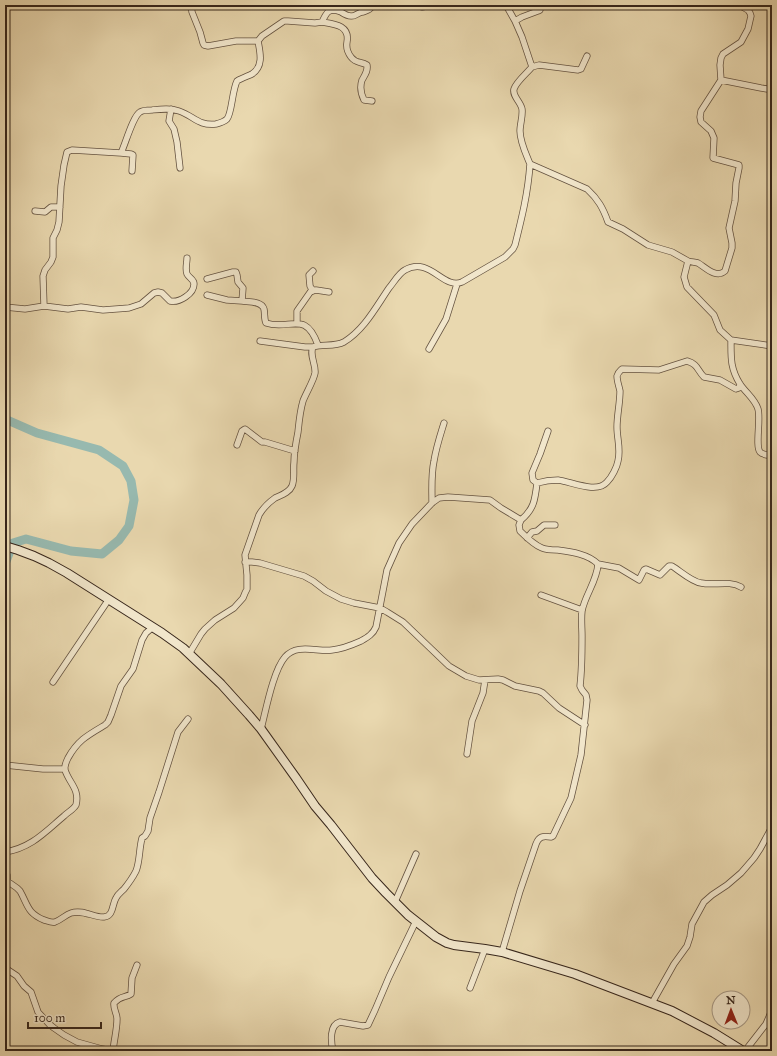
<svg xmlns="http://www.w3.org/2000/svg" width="777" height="1056" font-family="'IM FELL Great Primer',serif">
<rect width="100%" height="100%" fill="#e9d8af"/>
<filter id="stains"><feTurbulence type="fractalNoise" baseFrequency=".005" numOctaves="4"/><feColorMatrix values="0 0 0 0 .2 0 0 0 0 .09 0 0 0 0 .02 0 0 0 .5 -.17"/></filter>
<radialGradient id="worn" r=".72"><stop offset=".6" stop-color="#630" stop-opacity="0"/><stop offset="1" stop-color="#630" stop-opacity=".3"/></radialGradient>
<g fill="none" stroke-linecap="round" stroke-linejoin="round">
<path stroke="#97b9af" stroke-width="9" d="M5,419l32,14 62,17 24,16 8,15 3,19 -5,26 -10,14 -17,14 -31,-3 -45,-12 -13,4 -8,21"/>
<defs>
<path id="street" d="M191,5l1,7 8,20 3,11 1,2 4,1 28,-5h22l4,-5 22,-15h4l27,2 7,-1c5,-11 7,-14 19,-10 3,2 6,4 10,4 4,1 7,-4 12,-4 5,-2 7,-2 10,-7
M506,5l9,16 7,16 10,30c-5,6 -16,15 -18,22 -2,7 7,13 8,20 1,7 -2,15 -2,22 0,11 6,23 10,33l57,25c11,10 16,19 21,33l15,7 25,16 24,7 16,9 -4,16 3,10 27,28 6,15 11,10c0,17 -1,28 9,44 6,9 15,15 18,25 3,10 -3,37 2,43 3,3 8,3 12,4
M422,7l12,-2
M515,21l7,-4 16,-6 2,-1 1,-5
M322,22c12,2 28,3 25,20 -1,6 0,10 4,15 5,7 10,4 16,8 1,6 -2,10 -5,15 -2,6 -1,14 2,20l8,1
M532,67l7,-2 39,5 3,-1 6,-13
M721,80l40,8 6,1 5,-1
M171,109l-2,12 5,8 3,13 3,26
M121,153l10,1 2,1 -1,16
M35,211l10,1 6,-5h9
M688,261c3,1 6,1 10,2 7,4 18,16 27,8l7,-23v-5l-3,-15 6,-27 1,-18 3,-15v-3l-26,-7 1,-20 -3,-7 -10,-9 -1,-5 1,-6 20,-31 -1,-15 1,-7 2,-4 18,-12 7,-13 3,-13 -1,-3 -2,-3 -9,-5
M207,279l26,-7h3l1,3 1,7 5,6 -1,13c7,1 20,0 22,8 1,5 0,10 2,14 24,8 39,-14 52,22
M313,291l-3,-5 -1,-11 4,-4
M207,295l20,5 15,1
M44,306l24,3 13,-2 22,3 26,-2 12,-4 13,-11 4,-1 4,1 8,8c9,2 24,-7 24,-17 0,-5 -5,-6 -7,-10 -2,-5 0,-11 0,-16
M5,307l20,2 19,-3 -1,-30 2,-6 6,-8 2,-5v-19l4,-8 2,-8 2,-36 3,-21 3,-13 5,-2 49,3c4,-8 12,-37 19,-41 3,-2 8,-2 12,-2 10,-1 18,-2 27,1 15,5 19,15 37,13 4,-1 8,-2 11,-5 5,-6 5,-28 10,-38 5,-3 11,-5 15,-7 12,-8 8,-22 6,-33
M297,324v-13l14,-20 5,-1 13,2
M731,340l41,6
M260,341l45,6h8
M429,349l17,-30 11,-35
M237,445l5,-14 3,-2 17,13h3l30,9
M537,483l-4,-3 -1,-7 8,-19 8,-23
M432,503c0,-14 -1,-28 2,-42 2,-13 6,-25 10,-38
M527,538l5,-6 5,-1 7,-6h11
M245,562h7l8,1 44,13 9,5 13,10 15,8 13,4 26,5 7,4 16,10 46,44 17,10 13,4 19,-1 5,1 12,6 24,5 4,2 16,15 26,17
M598,564l21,4 20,12 5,-10 2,-1 14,6 9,-9h3c8,5 20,16 29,17 13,3 28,-3 40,4
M541,595l41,15
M189,654l12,-20 4,-5 10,-9 19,-12 9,-10 2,-5 2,-4v-14l-2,-20 14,-40c4,-7 9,-12 16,-17 6,-3 14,-5 17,-12 3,-7 1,-16 2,-24 0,-10 2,-20 4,-30 1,-10 2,-21 5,-31 3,-8 11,-21 12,-28 1,-9 -6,-18 -2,-26 10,-3 21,0 31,-5 20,-12 32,-35 45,-54 5,-6 10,-15 16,-18 25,-14 38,20 57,12l43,-25 8,-8 2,-4c7,-28 13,-52 15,-81
M53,682l56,-83
M261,729c5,-19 12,-58 24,-72 12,-14 32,-5 47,-7 11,-1 20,-5 29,-9 7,-4 12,-7 15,-14l11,-57 12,-27 13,-19 20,-21 7,-5 9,-1 42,3 11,8 20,12c13,-11 14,-20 16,-37 7,-2 13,-3 21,-3 14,2 39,14 49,2 5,-5 10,-15 11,-21 3,-12 -1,-22 -1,-34 0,-12 3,-24 3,-36 -1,-5 -3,-10 -3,-15 1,-4 3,-5 5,-7l37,1 28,-9c11,3 10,9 17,16l16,3 16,9 3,-1 1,-4
M467,754l5,-33 11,-28 2,-13
M5,765l38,4h22
M5,852c26,-4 40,-20 59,-36 4,-4 9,-6 12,-11 4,-16 -7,-22 -11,-35 -1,-4 1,-8 3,-12 10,-18 20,-23 37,-33l3,-3 3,-7 10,-29 12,-17 9,-29 4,-7 7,-6
M5,871l2,4v6l10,7 3,3c8,14 7,22 24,29 4,1 7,3 11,2 6,-2 10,-7 16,-9 12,-4 24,5 33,4 10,-1 8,-13 12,-19 2,-4 5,-6 8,-9 4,-5 9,-12 12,-18 4,-10 3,-22 6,-33l3,-2 3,-5 2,-13 9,-26 19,-60 10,-13
M395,902l21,-48
M502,952l18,-61 16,-47c3,-8 7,-8 15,-7l2,-1 18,-38 10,-43 6,-55 -1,-5 -4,-5 -2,-4c2,-17 2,-33 2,-50 0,-8 -1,-17 0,-25 3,-16 15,-30 16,-47 -10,-10 -26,-12 -41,-14 -5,0 -10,0 -15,-2 -8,-3 -16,-11 -22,-17l-1,-6 2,-5
M5,968l12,8 7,10 7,6 7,20 11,12 5,4 10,7 13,7 25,7 11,2
M470,988l15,-39
M652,1003l22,-39 13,-18 3,-9 2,-13 12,-22 8,-7 15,-10 14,-12 13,-15 6,-9 12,-22
M113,1051c1,-11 4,-21 4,-32 0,-6 -4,-10 -3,-16 7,-8 11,-5 17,-9l1,-16 5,-13
M333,1051c-2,-9 -4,-26 7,-29l23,4 5,-1 7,-15 14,-33 27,-56
M745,1051l21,-27 6,-14"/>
<path id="secondary" d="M5,546l13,4 16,6 15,7 18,10 95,60 21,15 38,36 28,31 12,14 35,49 19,28 16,19 41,53 14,15 22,22 28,22 11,6 7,2 31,4 17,3 73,22 97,37 42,22 29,18"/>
</defs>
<use href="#street" stroke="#645240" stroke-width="7"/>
<use href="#secondary" stroke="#37261b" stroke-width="10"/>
<use href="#street" stroke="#f1e6cb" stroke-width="5.5"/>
<use href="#secondary" stroke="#f1e6cb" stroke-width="8"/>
</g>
<rect width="777" height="1056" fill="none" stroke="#e9d8af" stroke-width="20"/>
<rect x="6" y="6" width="765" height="1044" fill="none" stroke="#37261b" stroke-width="2"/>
<rect x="10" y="10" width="757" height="1036" fill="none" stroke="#37261b"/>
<g transform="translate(731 1010) rotate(359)"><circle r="19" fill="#f1e6cb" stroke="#a79985"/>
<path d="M0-3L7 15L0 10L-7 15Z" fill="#8f2418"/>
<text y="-6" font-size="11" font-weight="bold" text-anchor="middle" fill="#37261b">N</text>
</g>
<path d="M28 1022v6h73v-6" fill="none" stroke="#37261b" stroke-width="2"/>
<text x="34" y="1022" font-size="12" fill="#37261b" stroke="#f1e6cb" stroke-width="3" paint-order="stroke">100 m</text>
<rect width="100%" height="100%" filter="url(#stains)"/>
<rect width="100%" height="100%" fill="url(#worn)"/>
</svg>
